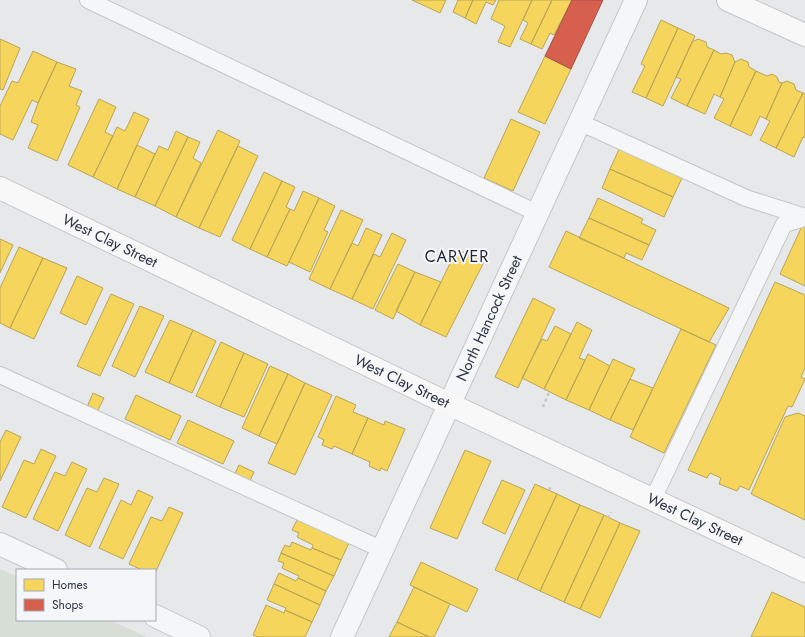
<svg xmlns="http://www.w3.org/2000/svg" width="805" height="637" font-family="Jost,sans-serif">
<rect width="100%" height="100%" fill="#e6e8ea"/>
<path fill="#d6ded6" d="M0,569l17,8v43h93l37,17h-147z"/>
<path fill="#f6d55c" stroke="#b9a555" d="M412,0h34l-6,13z
M458,0h15l-8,18 -12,-6z
M473,0h23l-3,5 -7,-3 -10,22 -11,-6z
M499,0h33l-22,47 -12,-5 7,-16 -14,-7z
M532,0h20l-21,44 -11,-5 8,-16 -5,-3z
M552,0h20l-18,35 -4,-2 -8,16 -11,-5z
M661,20l17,8 -32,70 -14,-6 13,-26 -4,-2z
M678,28l17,8 -32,70 -17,-8z
M0,39l20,9 -17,42 -3,-1z
M698,39l8,3 1,5 7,3 -27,56 -16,-8 10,-19 -5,-2 16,-35z
M714,50l7,4 5,-1 6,2 3,7 -15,35 -6,-3 -9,20 -18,-8z
M33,51l24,11 -19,41 -6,-3 -19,40 -13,-6v-28l12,-25 6,2z
M545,56l26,13 -26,55 -27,-12z
M741,59l7,3 1,5 7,4 -26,55 -16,-8 10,-19 -4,-2 15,-35z
M57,62l19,7 -7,17 13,5 -6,14 4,2 -23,54 -29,-13 10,-23 -7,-3 7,-19z
M756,71l11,5 5,-2 5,3 2,5 3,1 -16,36 -6,-3 -9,20 -21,-10z
M787,81l7,3 2,6 7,3 -27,55 -16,-8 10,-19 -4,-2 16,-36z
M803,93l2,1v44l-2,-1 -9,20 -18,-9z
M99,99l17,8 -11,25 8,4 -20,41 -25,-12z
M134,112l15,7 -32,70 -24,-12 24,-50 8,4z
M511,119l29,13 -27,59 -29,-13z
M218,130l22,11 -41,87 -23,-11z
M176,131l12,6 -33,69 -20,-9 24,-51 9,4z
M188,137l12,5 -7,16 8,5 -25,54 -21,-11z
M137,145l18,9 -20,43 -18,-8z
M621,145l61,33 -9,19 -63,-28z
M238,146l20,10 -38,81 -21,-9z
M610,169l63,28 -9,20 -62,-29z
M264,172l18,9 -32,68 -18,-9z
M282,181l13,6 -9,20 4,2 -23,48 -17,-8z
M303,191l16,7 -32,68 -20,-9 23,-48 4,2z
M319,198l16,8 -11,24 4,2 -18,40 -21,-10z
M598,198l45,21 -2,4 15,7 -7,15 -60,-27z
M341,210l22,10 -33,69 -21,-10z
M589,218l60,27 -7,15 -16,-7 -2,5 -45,-20z
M802,226l3,1v59l-25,-12z
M366,228l16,7 -30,64 -22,-10 22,-46 6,3z
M566,231l163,77 -20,34 -160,-75z
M392,233l14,7 -33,69 -21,-10 22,-45 6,3z
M0,239l13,6 -13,28z
M19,247l24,11 -33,70 -10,-5v-35z
M457,249l27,13 -38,75 -26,-12z
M43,258l24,10 -33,71 -24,-11z
M398,264l17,8 -22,47 -18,-9z
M415,272l26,10 -21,43 -24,-14z
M77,276l26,12 -17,37 -26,-12z
M775,282l30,13v73l-4,9 4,2 -13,28 -4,-1 -39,84 -9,-4 -3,5 -18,-7 2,-6 -11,-5 -3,5 -19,-8z
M111,294l23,10 -34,72 -23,-10z
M533,298l22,11 -37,79 -23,-11z
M140,306l24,10 -29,61 -23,-11z
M170,320l23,10 -24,53 -24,-11z
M577,322l15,8 -13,28 6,2 -19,40 -22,-11z
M555,326l16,8 -27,55 -22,-11 20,-39 5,2z
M681,329l35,16 -52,108 -34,-16z
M193,330l23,11 -24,52 -23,-10z
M221,342l23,11 -24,54 -24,-11z
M244,353l24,11 -24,53 -24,-10z
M588,354l22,12 -21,44 -23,-10z
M613,359l22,10 -25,51 -21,-10z
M270,366l18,8 -29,62 -17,-8z
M288,374l17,9 -28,61 -18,-8z
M630,379l23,9 -20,42 -23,-10z
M305,383l27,12 -37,80 -27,-12z
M93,393l11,5 -7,14 -10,-5z
M136,395l45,21 -11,24 -45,-21z
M336,396l20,9 -3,7 15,6 -16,36 -18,-8 -2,3 -10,-4 2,-5 -6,-3z
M798,413l7,3v104l-54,-26 34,-77z
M368,418l16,7 1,-4 20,8 -18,42 -6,-3 -1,3 -11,-5 1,-4 -18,-8z
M188,420l46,21 -11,23 -46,-21z
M6,430l15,7 -21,44v-39z
M41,449l15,7 -30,62 -24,-11 22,-47 10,4z
M465,450l26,11 -34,78 -27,-11z
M72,462l15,7 -29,62 -25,-12 22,-47 10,4z
M239,465l15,7 -5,11 -15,-7z
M104,478l15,6 -29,63 -25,-12 22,-47 10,4z
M502,480l23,10 -20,44 -23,-11z
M535,484l22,10 -40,86 -22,-10z
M138,490l15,7 -30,62 -24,-11 22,-48 10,5z
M557,494l23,11 -40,86 -23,-11z
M580,505l24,10 -40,87 -24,-11z
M169,507l14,6 -28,60v-3h-13l-13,-6 22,-47 11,4z
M604,515l16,8 -40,86 -16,-7z
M297,520l52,23 -8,17 -29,-12 1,-3 -16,-8 2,-4 -7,-3z
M620,523l20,8 -40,87 -20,-9z
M292,542l19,8 1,-2 29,12 -7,16 -53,-23 4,-8 5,2z
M281,553l53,23 -8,15 -28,-13 1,-2 -17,-8 2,-5 -6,-2z
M421,562l57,27 -11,23 -57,-27z
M279,573l17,8 2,-3 28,13 -6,14 -46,-21z
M274,584l46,21 -8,17 -27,-12 1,-2 -19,-8z
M414,587l36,17 -16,33h-5l-32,-15z
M772,592l33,15v30h-54z
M266,605l18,8 1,-3 27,12 -7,15h-47l-5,-2z
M397,622l32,15h-40z"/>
<path fill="#d6604d" stroke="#a3534b" d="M572,0h31l-32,69 -26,-13z"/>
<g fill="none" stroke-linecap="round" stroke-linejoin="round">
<defs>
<path id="lane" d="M88,0l449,213
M579,122l167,76 59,19
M0,375l383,175
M653,499l131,-275 21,-6"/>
<g id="street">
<path d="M0,544l56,26"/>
<path d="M155,616l44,21"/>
<path id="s1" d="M342,637l294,-637"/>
</g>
<g id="secondary">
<path d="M728,0l77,35"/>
<path id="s2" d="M0,188l449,216 356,167"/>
</g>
</defs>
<use href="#lane" stroke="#c4c6c8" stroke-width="18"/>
<use href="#street" stroke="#c4c6c8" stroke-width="24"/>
<use href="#secondary" stroke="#c4c6c8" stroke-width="24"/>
<path stroke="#c5c6ca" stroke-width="2.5" stroke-dasharray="3 3" stroke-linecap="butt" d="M543,407l6,-15
M549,490l3,-5
M608,518l3,-6"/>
<use href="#lane" stroke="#f5f6f7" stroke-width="16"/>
<use href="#street" stroke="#f5f6f7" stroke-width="22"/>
<use href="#secondary" stroke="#f8f8f8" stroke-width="22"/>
</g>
<g text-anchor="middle" stroke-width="4" stroke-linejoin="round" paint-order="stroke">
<g font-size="15" fill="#2b3445" stroke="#f4f6f9">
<text dy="5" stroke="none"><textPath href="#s2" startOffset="122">West Clay Street</textPath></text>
<text dy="5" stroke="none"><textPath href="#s1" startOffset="351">North Hancock Street</textPath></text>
<text dy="5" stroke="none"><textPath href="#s2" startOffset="446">West Clay Street</textPath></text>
<text dy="5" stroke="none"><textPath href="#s2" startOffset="770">West Clay Street</textPath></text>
</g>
<g font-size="16" letter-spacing="1" fill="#1d2536" stroke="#f4f6f9">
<text x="457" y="262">CARVER</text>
</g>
</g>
<rect x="16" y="569" width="140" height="52" fill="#f4f6f9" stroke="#a4a8b1"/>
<rect x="24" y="579" width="20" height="12" fill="#f6d55c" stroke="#a4a8b1"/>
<text x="52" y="589" font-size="12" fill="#2b3445">Homes</text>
<rect x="24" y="599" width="20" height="12" fill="#d6604d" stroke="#a4a8b1"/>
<text x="52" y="609" font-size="12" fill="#2b3445">Shops</text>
</svg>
